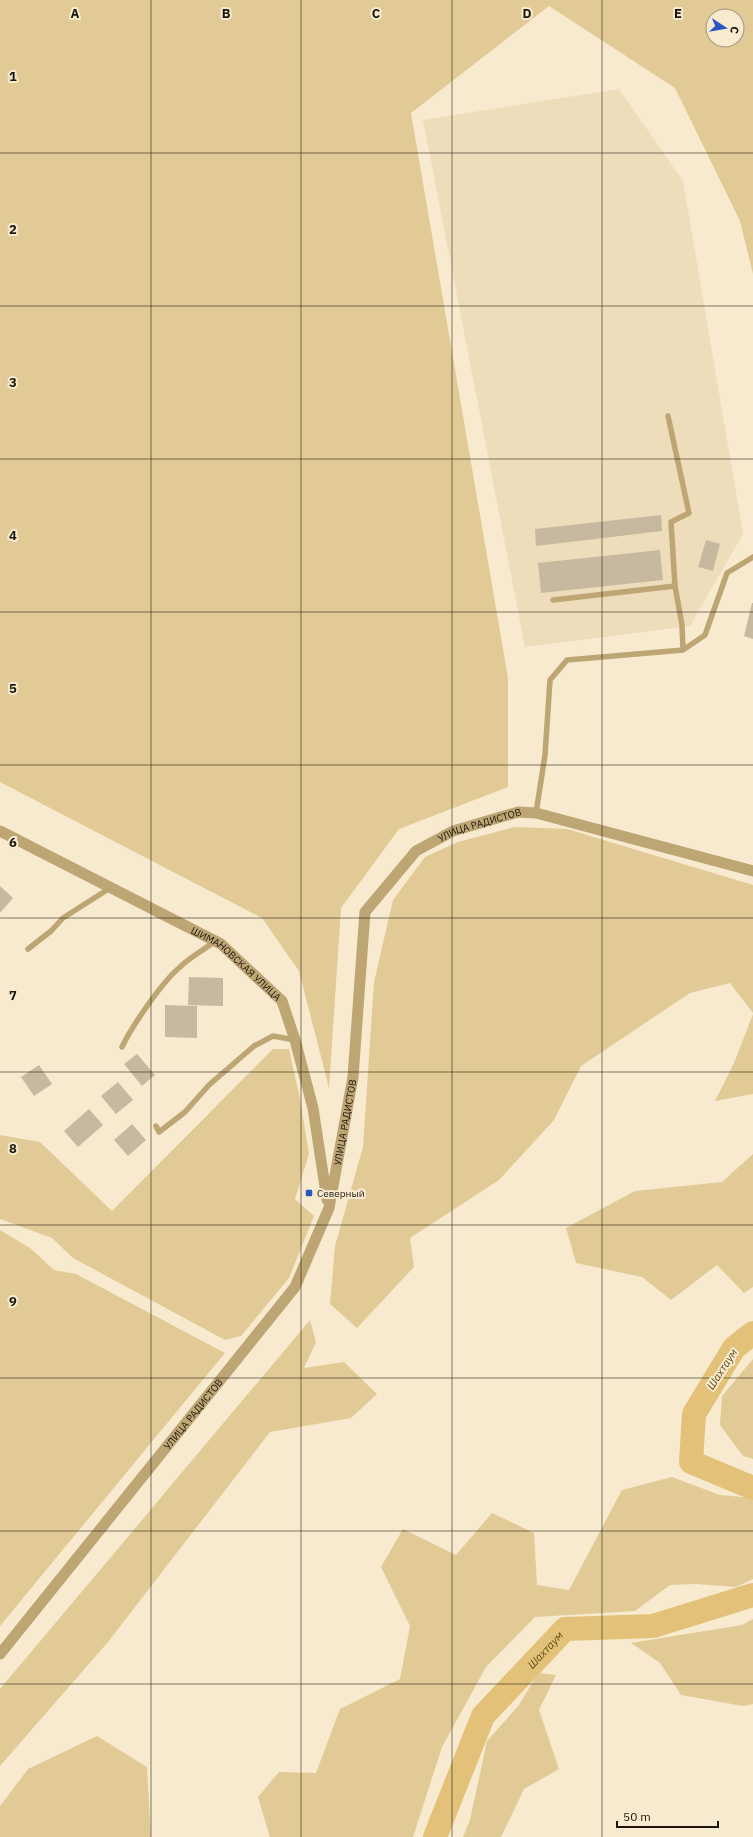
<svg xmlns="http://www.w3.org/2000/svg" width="753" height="1837" font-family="'IBM Plex Sans',sans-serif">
<rect width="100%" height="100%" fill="#f7eace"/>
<path fill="#eeddba" d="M619,89l64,92 60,353 -53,92 -165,21 -102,-527z"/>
<path fill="#e2ca96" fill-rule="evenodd" d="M0,0h753v274l-13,-53 -65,-133 -126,-82 -138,107 97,565v109l-109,42 -58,79 -12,180 -30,-117 -37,-53 -262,-136zM713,16h24v24h-24z
M515,827l52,2 186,56v128l-23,-30 -40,10 -109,73 -27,54 -55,60 -89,58 4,29 -57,61 -27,-24 5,-58 28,-99 11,-165 19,-82 32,-43 33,-15z
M753,1014v80l-38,7 19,-38z
M273,1049h16l11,50 9,55 -14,45 19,17 -25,62 -48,58 -16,4 -152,-82 -21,-20 -52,-19v-84l40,7 72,69z
M753,1154v133l-9,6 -27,-28 -46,35 -29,-23 -66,-14 -10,-35 69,-37 87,-9z
M0,1230l30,18 24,22 22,4 149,79 -225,273z
M310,1320l6,22 -12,26 40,-6 33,32 -26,24 -81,14 -162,210 -108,124v-77z
M753,1359v100l-10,-3 -23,-31 2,-29z
M672,1477l48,18 33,3v81l-17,8 -40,-3 -26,1 -35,26 -100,6 -49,50 -44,80 -29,90h-143l-12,-40 21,-25 37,1 24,-64 60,-30 10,-53 -29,-59 22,-38 53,26 36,-42 42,20 3,52 32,5 53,-100z
M753,1619v85l-10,2 -62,-11 -21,-32 -29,-20 111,-18z
M538,1673l18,2 -17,35 20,59 -35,20 -23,48h-38l7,-17 17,-79 32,-36z
M97,1736l50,31 4,70h-151v-31l28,-37z"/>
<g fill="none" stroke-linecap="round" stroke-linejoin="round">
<g stroke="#e3c179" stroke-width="24">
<path d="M753,1333l-19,15 -40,66 -3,48 62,26"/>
<path id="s1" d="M435,1837l48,-121 82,-87 88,-3 100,-31"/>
</g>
</g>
<path fill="#c6b99f" d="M661,515l1,16 -126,15 -1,-17z
M706,540l14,4 -7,27 -15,-4z
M660,550l3,30 -122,13 -3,-30z
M752,603h1v36l-9,-3z
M0,886l13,12 -13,15z
M189,977l34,1v28l-35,-1z
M165,1005l32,1v32l-32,-1z
M137,1054l18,21 -13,11 -18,-22z
M39,1065l13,19 -18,12 -13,-19z
M118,1082l15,18 -17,14 -15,-18z
M89,1109l14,16 -25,22 -14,-16z
M132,1124l14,16 -18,16 -14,-16z"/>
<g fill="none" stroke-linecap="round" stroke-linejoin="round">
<path stroke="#bda574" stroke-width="5.5" d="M668,416l21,97 -18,9 4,64 7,39 1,25
M553,600l122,-14
M536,813l9,-58 5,-75 17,-20 116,-10 22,-15 22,-62 26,-16
M28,949l23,-18 12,-13 47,-30
M122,1047c10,-21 40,-65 58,-80 10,-10 24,-17 35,-26
M156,1126l3,6 26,-20 24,-27 45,-39 19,-10 22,4"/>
<g stroke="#bda574" stroke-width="11">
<path id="s2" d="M0,831l221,113 61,57 13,39 18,68 14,92"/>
<path id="s3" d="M0,1654l295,-367 34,-79 24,-131 12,-165 51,-61 37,-20 65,-19 18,1 217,58"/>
</g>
</g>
<path fill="none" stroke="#1c170d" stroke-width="1" stroke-opacity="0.55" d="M151,0v1837M301,0v1837M452,0v1837M602,0v1837M0,153h753M0,306h753M0,459h753M0,612h753M0,765h753M0,918h753M0,1072h753M0,1225h753M0,1378h753M0,1531h753M0,1684h753"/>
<rect fill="#2c55c4" stroke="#f7eace" stroke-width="1.5" x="305" y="1189" width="8" height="8" rx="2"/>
<g text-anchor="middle" stroke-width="4" stroke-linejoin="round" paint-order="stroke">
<g font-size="10" fill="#1c170d" stroke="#f7eace">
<text dy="4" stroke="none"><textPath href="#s3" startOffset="1004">УЛИЦА РАДИСТОВ</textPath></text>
<text dy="4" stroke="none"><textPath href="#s2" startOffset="272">ШИМАНОВСКАЯ УЛИЦА</textPath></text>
<text dy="4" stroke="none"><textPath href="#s3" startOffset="644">УЛИЦА РАДИСТОВ</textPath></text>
<text dy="4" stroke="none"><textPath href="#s3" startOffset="308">УЛИЦА РАДИСТОВ</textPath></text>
</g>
<g font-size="10" fill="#1c170d" stroke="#f7eace" text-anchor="start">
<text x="317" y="1197">Северный</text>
</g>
<g font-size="11" font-style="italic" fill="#624b13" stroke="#f7eace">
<text transform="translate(722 1369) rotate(-57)" y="4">Шахтаум</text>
<text dy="4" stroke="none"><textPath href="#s1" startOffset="221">Шахтаум</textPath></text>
</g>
</g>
<g font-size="13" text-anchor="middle" font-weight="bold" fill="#1c170d" stroke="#f7eace" stroke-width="4" stroke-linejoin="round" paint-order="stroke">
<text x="75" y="18">A</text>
<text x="226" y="18">B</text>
<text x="376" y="18">C</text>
<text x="527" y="18">D</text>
<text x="678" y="18">E</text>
<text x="13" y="81">1</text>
<text x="13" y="234">2</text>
<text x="13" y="387">3</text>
<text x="13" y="540">4</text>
<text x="13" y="693">5</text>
<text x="13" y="847">6</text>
<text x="13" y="1000">7</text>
<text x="13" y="1153">8</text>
<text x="13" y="1306">9</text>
</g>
<g transform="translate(725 28) rotate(102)"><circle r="19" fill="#f7eace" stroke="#9f9681"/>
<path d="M0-3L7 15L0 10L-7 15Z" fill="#2c55c4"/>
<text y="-6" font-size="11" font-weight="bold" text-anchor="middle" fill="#1c170d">С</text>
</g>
<path d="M617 1821v6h101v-6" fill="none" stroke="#1c170d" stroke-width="2"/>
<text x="623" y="1821" font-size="12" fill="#1c170d" stroke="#f7eace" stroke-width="3" paint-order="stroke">50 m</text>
</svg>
